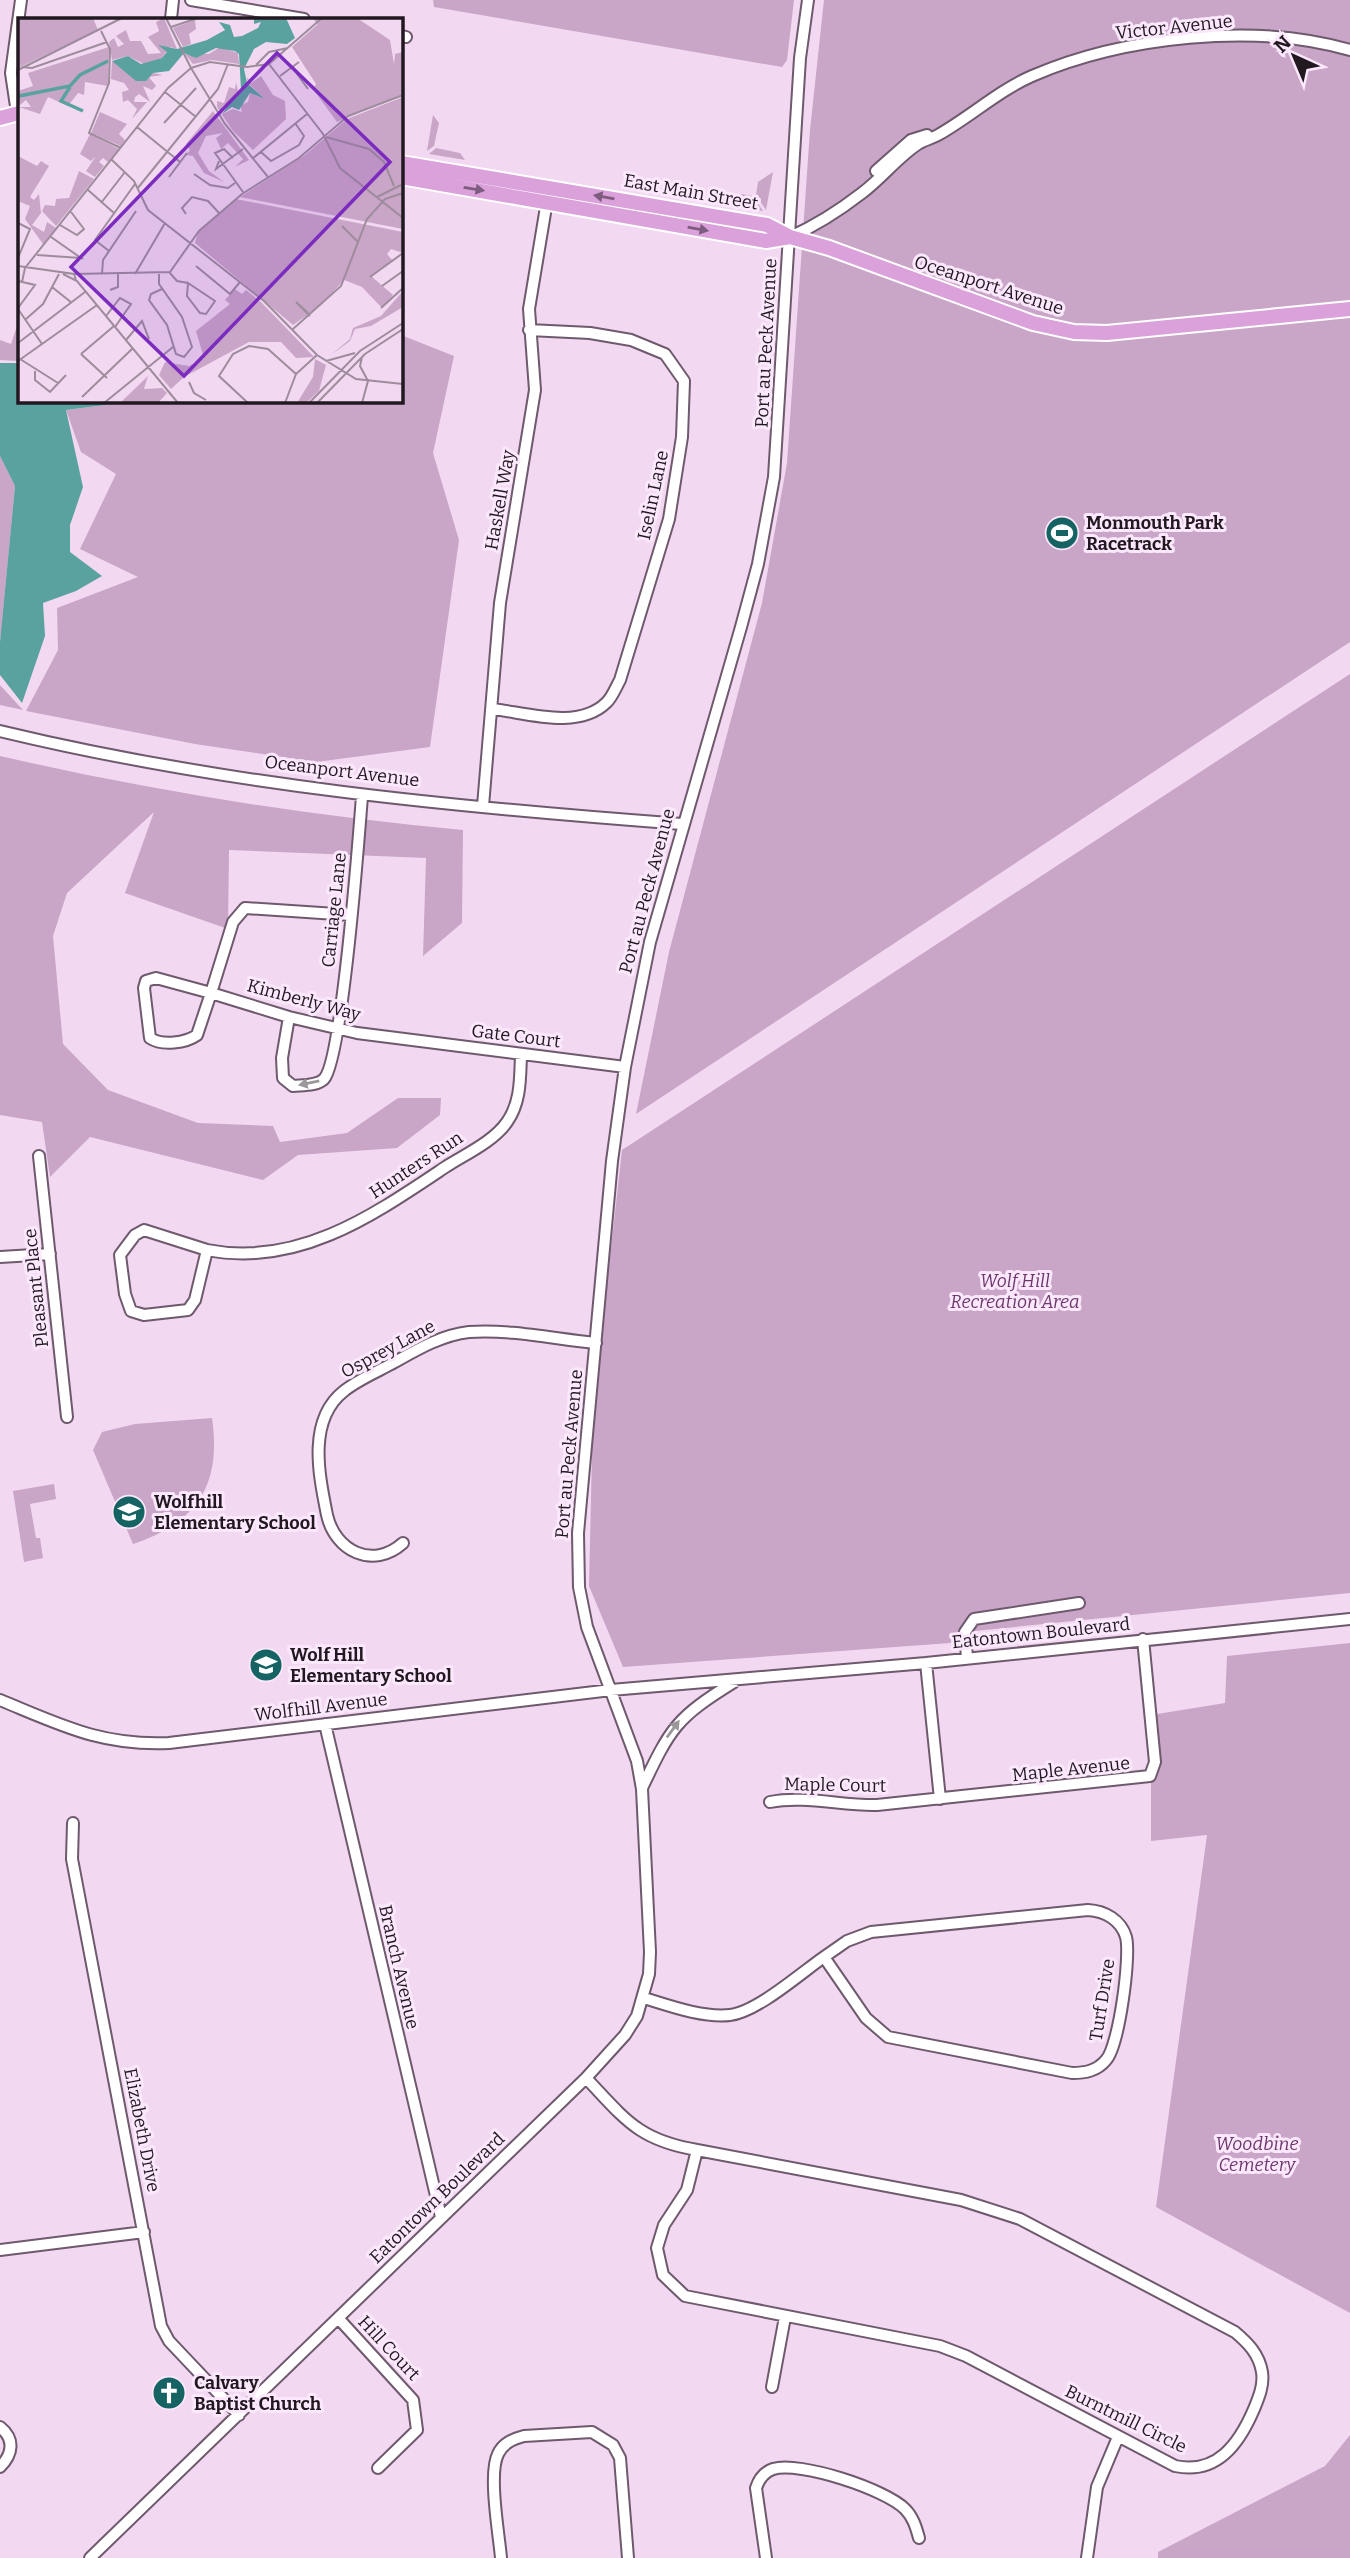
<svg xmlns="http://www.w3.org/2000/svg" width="1350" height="2558" font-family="Bitter,serif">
<rect width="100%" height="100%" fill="#f2d9f1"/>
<path fill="#c9a5c8" d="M433,0h361l-7,60 -5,7 -348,-60z
M824,0h526v642l-714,472 33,-162 93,-349 25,-140 23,-333z
M433,115l6,8 -5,23 -7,5z
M436,148l24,5 5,7 -36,-6z
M773,172l-7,38 -10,-15 2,-13z
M741,194l12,2 10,15 -37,-6z
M19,320v41l-19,-1v-20l11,4z
M401,335l53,21 -21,97 26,87 -29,207 -114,15 -121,-18 -169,-33 32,-61 -1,-42 81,-31 -58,-28 36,-75 -35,-22 -15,-42 70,-9h265z
M0,456l15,30 -15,157z
M1350,674v919l-385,39 -15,11 -327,24 -34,-81 4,-176 29,-260z
M0,685l23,25 -23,-5z
M0,756c153,35 307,60 463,74l-1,93 -39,33 3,-98 -197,-8 -1,79 -103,-36 29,-81 -87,81 -14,43 10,108 45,46 90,33 75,3 7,16 67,-9 51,-35h43l-1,17 -43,33 -99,7 -35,25 -173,-43 -40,40 -8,-55 -42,-7z
M212,1418c10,68 -16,105 -79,126l-40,-94 9,-18 33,-8z
M54,1484l2,15 -26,5 6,34h4l3,20 -19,4 -11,-71z
M1350,1643v670l-194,-106 51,-372 -56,6v-126l74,-12 2,-47z
M1350,2435v123h-192v-6l167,-86z"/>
<path fill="#5aa2a0" d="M0,363h19v38h117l-70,9 17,77 -13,38v27l32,24 -26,15 -33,12 2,33 -23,67 -22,-28v-33l15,-156 -15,-30z"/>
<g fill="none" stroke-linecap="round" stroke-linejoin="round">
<defs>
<path id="minor" d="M191,0l113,19
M171,19l2,-19
M401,36l5,1
M17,113l-6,-40 10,-73
M876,171l35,-31 16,-5
M790,237c25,-11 50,-27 72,-44 20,-15 36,-36 56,-49 6,-4 13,-5 20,-9 32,-18 60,-44 94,-59 90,-39 223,-54 318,-26
M493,709c34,4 85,21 113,-6 6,-5 10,-16 14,-23l49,-161 13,-82 2,-56 -19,-27 -34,-14 -41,-7 -61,-3
M0,731c224,54 453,76 682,93
M483,806l17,-203 35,-213 -6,-81 18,-108
M351,915l-106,-7 -12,14 -22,71 78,24 68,16 268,34
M156,978l55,15 -14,42c-11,8 -35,11 -47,3l-6,-50 2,-7z
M289,1017l-7,41 1,20 10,8c10,-1 24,0 31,-7 18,-19 35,-244 38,-283
M39,1156l28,261
M144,1230l63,20 -12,50 -7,10 -44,5 -13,-4 -6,-17 -5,-39 15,-20z
M207,1250c92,18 168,-36 240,-84 19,-12 47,-25 60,-44 14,-20 13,-43 14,-67
M0,1257l50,-3
M403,1543c-30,27 -68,8 -76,-28 -8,-40 -20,-95 17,-124 15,-12 35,-20 51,-29 23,-13 47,-27 74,-30 40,-3 86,7 127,11
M967,1658l-2,-26 9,-13 105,-16
M926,1663l14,136
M0,1700c61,25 101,46 169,43l442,-53 315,-27 424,-44
M325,1724l116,493
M642,1788c29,-61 34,-70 92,-106
M770,1802c35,-7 72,4 107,3l273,-29 5,-14 -12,-123
M73,1823l-1,36 89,467 8,15 70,74
M1088,1910c17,1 33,10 38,27 5,19 -7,109 -20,123 -9,11 -21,13 -34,13l-184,-36 -22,-19 -42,-61 23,-16 24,-9z
M644,1998c26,8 59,20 86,17 27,-3 71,-42 94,-58
M586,2078c39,41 52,62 111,72l264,50 59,19 215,113c13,11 24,22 27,40 2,13 -3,25 -8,37 -15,35 -37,66 -79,57l-209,-110 -26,-10 -255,-50 -22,-21 -6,-27 7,-23 23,-35 10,-40
M0,2250l144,-18
M339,2319l74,81 4,30 -39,38
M772,2387l13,-70
M0,2427c15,12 13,27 0,40
M90,2558l496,-480 39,-43 12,-19 12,-42 1,-22 -8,-163 -5,-28 -50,-134 -8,-40 -1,-54 34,-372 13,-94 25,-125 91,-315 17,-63 16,-87 26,-419 8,-58
M501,2558c-2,-24 -13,-84 -3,-104 5,-11 15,-15 26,-18l68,-4 21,13 7,13 8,100
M766,2558l-10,-70c3,-9 8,-16 17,-19 27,-8 112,20 132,40 8,8 11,18 14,29
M1087,2558l10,-71 21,-50"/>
<path id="major" d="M0,118l19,-5
M401,163l366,62 23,12 39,11 204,75 41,9 33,1 243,-24
M401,177l365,64 24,-4"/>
</defs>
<use href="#minor" stroke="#6e596d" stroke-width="14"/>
<use href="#major" stroke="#fff" stroke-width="18"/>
<use href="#minor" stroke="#fff" stroke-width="10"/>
<use href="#major" stroke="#daa1db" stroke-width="14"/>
</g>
<defs><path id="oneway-solid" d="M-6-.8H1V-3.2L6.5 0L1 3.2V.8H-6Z" transform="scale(1.75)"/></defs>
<g fill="#7e5c7e">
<use href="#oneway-solid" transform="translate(474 189) rotate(9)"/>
<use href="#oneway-solid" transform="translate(604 197) rotate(-170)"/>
<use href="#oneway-solid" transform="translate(698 229) rotate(10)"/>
</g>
<g fill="#9b979b">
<use href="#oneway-solid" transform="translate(309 1083) rotate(168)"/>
<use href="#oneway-solid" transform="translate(673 1729) rotate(-54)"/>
</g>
<defs>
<symbol id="stadium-disc" viewBox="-11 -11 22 22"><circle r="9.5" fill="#156463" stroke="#fce8fc"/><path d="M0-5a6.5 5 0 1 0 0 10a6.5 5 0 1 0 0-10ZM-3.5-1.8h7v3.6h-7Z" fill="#fff"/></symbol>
<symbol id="school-disc" viewBox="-11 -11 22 22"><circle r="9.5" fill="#156463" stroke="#fce8fc"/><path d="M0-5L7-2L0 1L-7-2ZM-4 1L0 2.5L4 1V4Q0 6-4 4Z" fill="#fff"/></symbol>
<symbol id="church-disc" viewBox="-11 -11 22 22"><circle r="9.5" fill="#156463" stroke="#fce8fc"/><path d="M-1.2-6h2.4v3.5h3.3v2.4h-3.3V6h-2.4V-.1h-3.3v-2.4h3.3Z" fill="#fff"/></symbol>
</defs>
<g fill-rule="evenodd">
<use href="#stadium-disc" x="1043" y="514" width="38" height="38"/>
<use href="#school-disc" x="110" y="1493" width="38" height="38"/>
<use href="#school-disc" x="247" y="1646" width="38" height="38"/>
<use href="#church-disc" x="150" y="2374" width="38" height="38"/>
</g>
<g text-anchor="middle" stroke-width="6" stroke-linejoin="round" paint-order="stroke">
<g font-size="18" fill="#211820" stroke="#fce8fc">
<text transform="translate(1174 27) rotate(-6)" y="6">Victor Avenue</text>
<text transform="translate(691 192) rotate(10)" y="6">East Main Street</text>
<text transform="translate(989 285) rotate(18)" y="6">Oceanport Avenue</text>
<text transform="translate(766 343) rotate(-87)" y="6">Port au Peck Avenue</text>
<text transform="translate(653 495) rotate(-78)" y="6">Iselin Lane</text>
<text transform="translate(500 500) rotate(-80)" y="6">Haskell Way</text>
<text transform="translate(342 771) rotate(7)" y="6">Oceanport Avenue</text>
<text transform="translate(647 891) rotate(-75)" y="6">Port au Peck Avenue</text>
<text transform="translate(334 910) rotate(-84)" y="6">Carriage Lane</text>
<text transform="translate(304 1000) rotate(15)" y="6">Kimberly Way</text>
<text transform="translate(516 1036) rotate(7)" y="6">Gate Court</text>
<text transform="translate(416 1165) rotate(-33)" y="6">Hunters Run</text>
<text transform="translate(36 1288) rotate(-96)" y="6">Pleasant Place</text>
<text transform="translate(388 1349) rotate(-28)" y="6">Osprey Lane</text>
<text transform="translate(569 1454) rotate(-85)" y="6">Port au Peck Avenue</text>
<text transform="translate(1041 1633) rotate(-6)" y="6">Eatontown Boulevard</text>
<text transform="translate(321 1707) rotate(-7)" y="6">Wolfhill Avenue</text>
<text transform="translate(1071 1769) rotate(-6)" y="6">Maple Avenue</text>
<text transform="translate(835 1785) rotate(1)" y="6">Maple Court</text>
<text transform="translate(399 1967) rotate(77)" y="6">Branch Avenue</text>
<text transform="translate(1102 2000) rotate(-81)" y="6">Turf Drive</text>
<text transform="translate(142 2130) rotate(79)" y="6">Elizabeth Drive</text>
<text transform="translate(437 2198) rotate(-44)" y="6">Eatontown Boulevard</text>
<text transform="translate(389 2348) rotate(47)" y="6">Hill Court</text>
<text transform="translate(1126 2419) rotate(26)" y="6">Burntmill Circle</text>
</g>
<g font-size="18" font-weight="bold" fill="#211820" stroke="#fce8fc" text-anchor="start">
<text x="1086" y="529">Monmouth Park<tspan x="1086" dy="21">Racetrack</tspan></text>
<text x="154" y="1508">Wolfhill<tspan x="154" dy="21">Elementary School</tspan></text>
<text x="290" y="1661">Wolf Hill<tspan x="290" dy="21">Elementary School</tspan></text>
<text x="194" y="2389">Calvary<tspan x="194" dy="21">Baptist Church</tspan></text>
</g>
<g font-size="18" font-style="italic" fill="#6c386c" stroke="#fce8fc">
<text x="1015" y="1287">Wolf Hill<tspan x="1015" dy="21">Recreation Area</tspan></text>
<text x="1257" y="2150">Woodbine<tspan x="1257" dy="21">Cemetery</tspan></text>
</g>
</g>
<g transform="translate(18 18)">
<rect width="385" height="385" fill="#f2d9f1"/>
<path d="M0,0h75l5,12 -80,38zM146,0l13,31 -7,-2 -8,11 -18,6 -16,-8 -16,4 -3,-18 5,-4 4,9 6,-3 -8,-8 10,-6 4,11h11l7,13 13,-1 -13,-16 11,-6 -3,-9zM294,0h45l33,22 4,24 1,-10 8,-2v42l-66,28 -24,-33 3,-5 -24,-37 26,-23zM177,2l1,9 -7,5 2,10 -8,3 -10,-19zM91,29l-1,39 -23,-4 -1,13 -6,-2 -10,13 -20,-9 -8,17 -21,-7h12l-5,-7 -6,5 -2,-9v-5l15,-5 -5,-13zM202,29l18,6 1,11 -27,-4 -19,4 -8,-10h24zM94,43l35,17 6,-5 10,2 -14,2 7,9 -4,4 -9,-4 7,16 -11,-8 -4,3 -1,5h13l-15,17 5,-10 -9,-9 -5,2 -1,-10 7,-2 -5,-7 -13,-4zM243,58l12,19 12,6 1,18 -33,31 -20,-19 -16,-24v-6l7,2 5,-16 6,2 1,-7 3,13 -17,12v7l11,-5 9,3 -2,-7 8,-3 2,-9 15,6 -17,-16 -1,-6 4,6zM385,79v132l-163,-32 65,-42 42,-36zM195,93l36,49 -14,7 8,-8 -15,-16 -7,6 -5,-11 7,-5 -17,3 -8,17 11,18 15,11 -20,-9 -11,-17 -7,-1 4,-5 -4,-6zM82,94l27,12 -8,10 6,6 -4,6 -30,-13zM72,116l29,15 -11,13 -5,-4 -4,4 5,4 -9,11 -9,-6 10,-15 -5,5 -11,-7zM0,138l19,10 4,-5 8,5 -19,31 4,3 5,-6 2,19 -9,12 12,7 3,-10 9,6 -13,16 -18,-25 5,-13 -12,-5zM61,153l15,8 -38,47 -14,-15 3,-6 10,1 1,-7 13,-1zM218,181l167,33v21l-12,-4 -4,5 6,7 -22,15 22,19 -11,13 -20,-21 -18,-7 -24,26 -27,19 -98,-82 3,-10zM217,271l7,5 4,-4 15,12 53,55 -18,1 -15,-16h-32l-65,35 -13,12 -12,-14 6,-13 24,4 15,-8 -8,-27 34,-27 -5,-4zM385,273v16l-32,19 -16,3 -5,12 -19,14 19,-16 3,-11 28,-12zM297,341l11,6 -7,26 -13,12h-9l16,-26zM130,358l-4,13 18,-1 5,5 -9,10h-38z" fill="#c9a5c8"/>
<path d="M236,0h32l9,20 -8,6 -21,-2 -12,7 -10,20 3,14 18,16 -15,-6 -11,17 -7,-3 -10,7 19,-25 -2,-35 -4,-3 -19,-3 -20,10 -12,-5 -15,18 -16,2 -7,8h-10l-24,-20 16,-5 13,8 21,-6 5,-6 -9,-7 19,4 30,-9 18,-10 -6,-8 11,3 4,12 8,-1 16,-8 3,-6 -7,2z" fill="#5aa2a0"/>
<path fill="none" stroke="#5aa2a0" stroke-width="3.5" d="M52,69l-9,14 22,10M1,78l51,-10 10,-11 28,-14"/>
<path fill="none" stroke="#9e8c9d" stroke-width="2" d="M148,0l25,50 19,-6 37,5 22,-3 54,70 17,34 63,50M153,9l27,-9M83,13l9,18 -1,34 -20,50 32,15M251,46l53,-46M238,47l13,-13 19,-4M4,49l10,1 75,-26M274,49l16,22M0,52l104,-52M262,58l19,-14M147,74l31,25M146,105l32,-35M119,109l43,35M308,119l43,12 15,13 10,24M243,134l10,9 28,-16 5,-9 -9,-13M215,140l-9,-9 -9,4 28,39M234,141l55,-45M94,142l22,21 14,29 116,91 53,54 39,24 47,5M201,143l-3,8 27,-20M176,156l16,11 18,3 7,-5M151,159l18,-24M119,171l81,-100 10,-25M70,172l26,23M359,179l24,-12M83,185l24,-31M168,196l-4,-6 10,-11 16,4 11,12M0,205l12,6 -12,29M42,207l17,10 7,-6 -13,-17M324,208l16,16M91,233l-14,-11 40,-56M19,237l44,3 -30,-21M0,248l56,8 2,6M178,248l34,28 10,-12M152,255l7,8 11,2M45,256l14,7 101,122M56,256l96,-2 29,-41 43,-37 57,-36 49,-42 55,-21M84,256l1,-14 33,-49M117,256l30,-51M141,256v10l23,33 10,30 -8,10 -8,-3 -9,-29 -18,-25 2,-6 11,-5M352,259l33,-24M0,263l17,4 -17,23M4,264l3,-14 143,-180 23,-20 34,56 43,53M170,265l27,18 -9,13 -6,-1 -13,-17zM364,268l21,-15M34,269l20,16M92,272l8,-3v-13M363,290l22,-20M0,291l24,35M290,295l-12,-11 14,14M88,298l14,-18 11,6 -16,23M8,301l17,-15 16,-30M275,311l48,-43 26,-67 18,-20 18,-6M108,322l16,-19 7,18M0,325l67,-51M63,336l33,-28M63,336l26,24M344,339l-2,9 8,15M2,341l38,24M0,343l79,-56M308,343l29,-8M17,353v9l15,12 16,-17M171,364l5,11 12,7M64,379l51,-49M86,385l69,-56M230,385l-29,-27 14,-22 16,-8 19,3 28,25M267,385l11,-29 21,-19M291,385l51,-52 43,-28M299,385l48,-49 38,-25M344,385l6,-22"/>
<path fill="#7b2cbf" fill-opacity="0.15" stroke="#7b2cbf" stroke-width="3.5" d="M259,35l113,109 -206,214 -113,-109z"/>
<rect width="385" height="385" fill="none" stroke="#211820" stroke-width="3.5"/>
</g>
<g transform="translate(1294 56) rotate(316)" stroke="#fce8fc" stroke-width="5" paint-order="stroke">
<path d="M0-5L12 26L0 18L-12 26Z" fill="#211820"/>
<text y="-10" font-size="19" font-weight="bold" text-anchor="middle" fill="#211820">N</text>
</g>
</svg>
